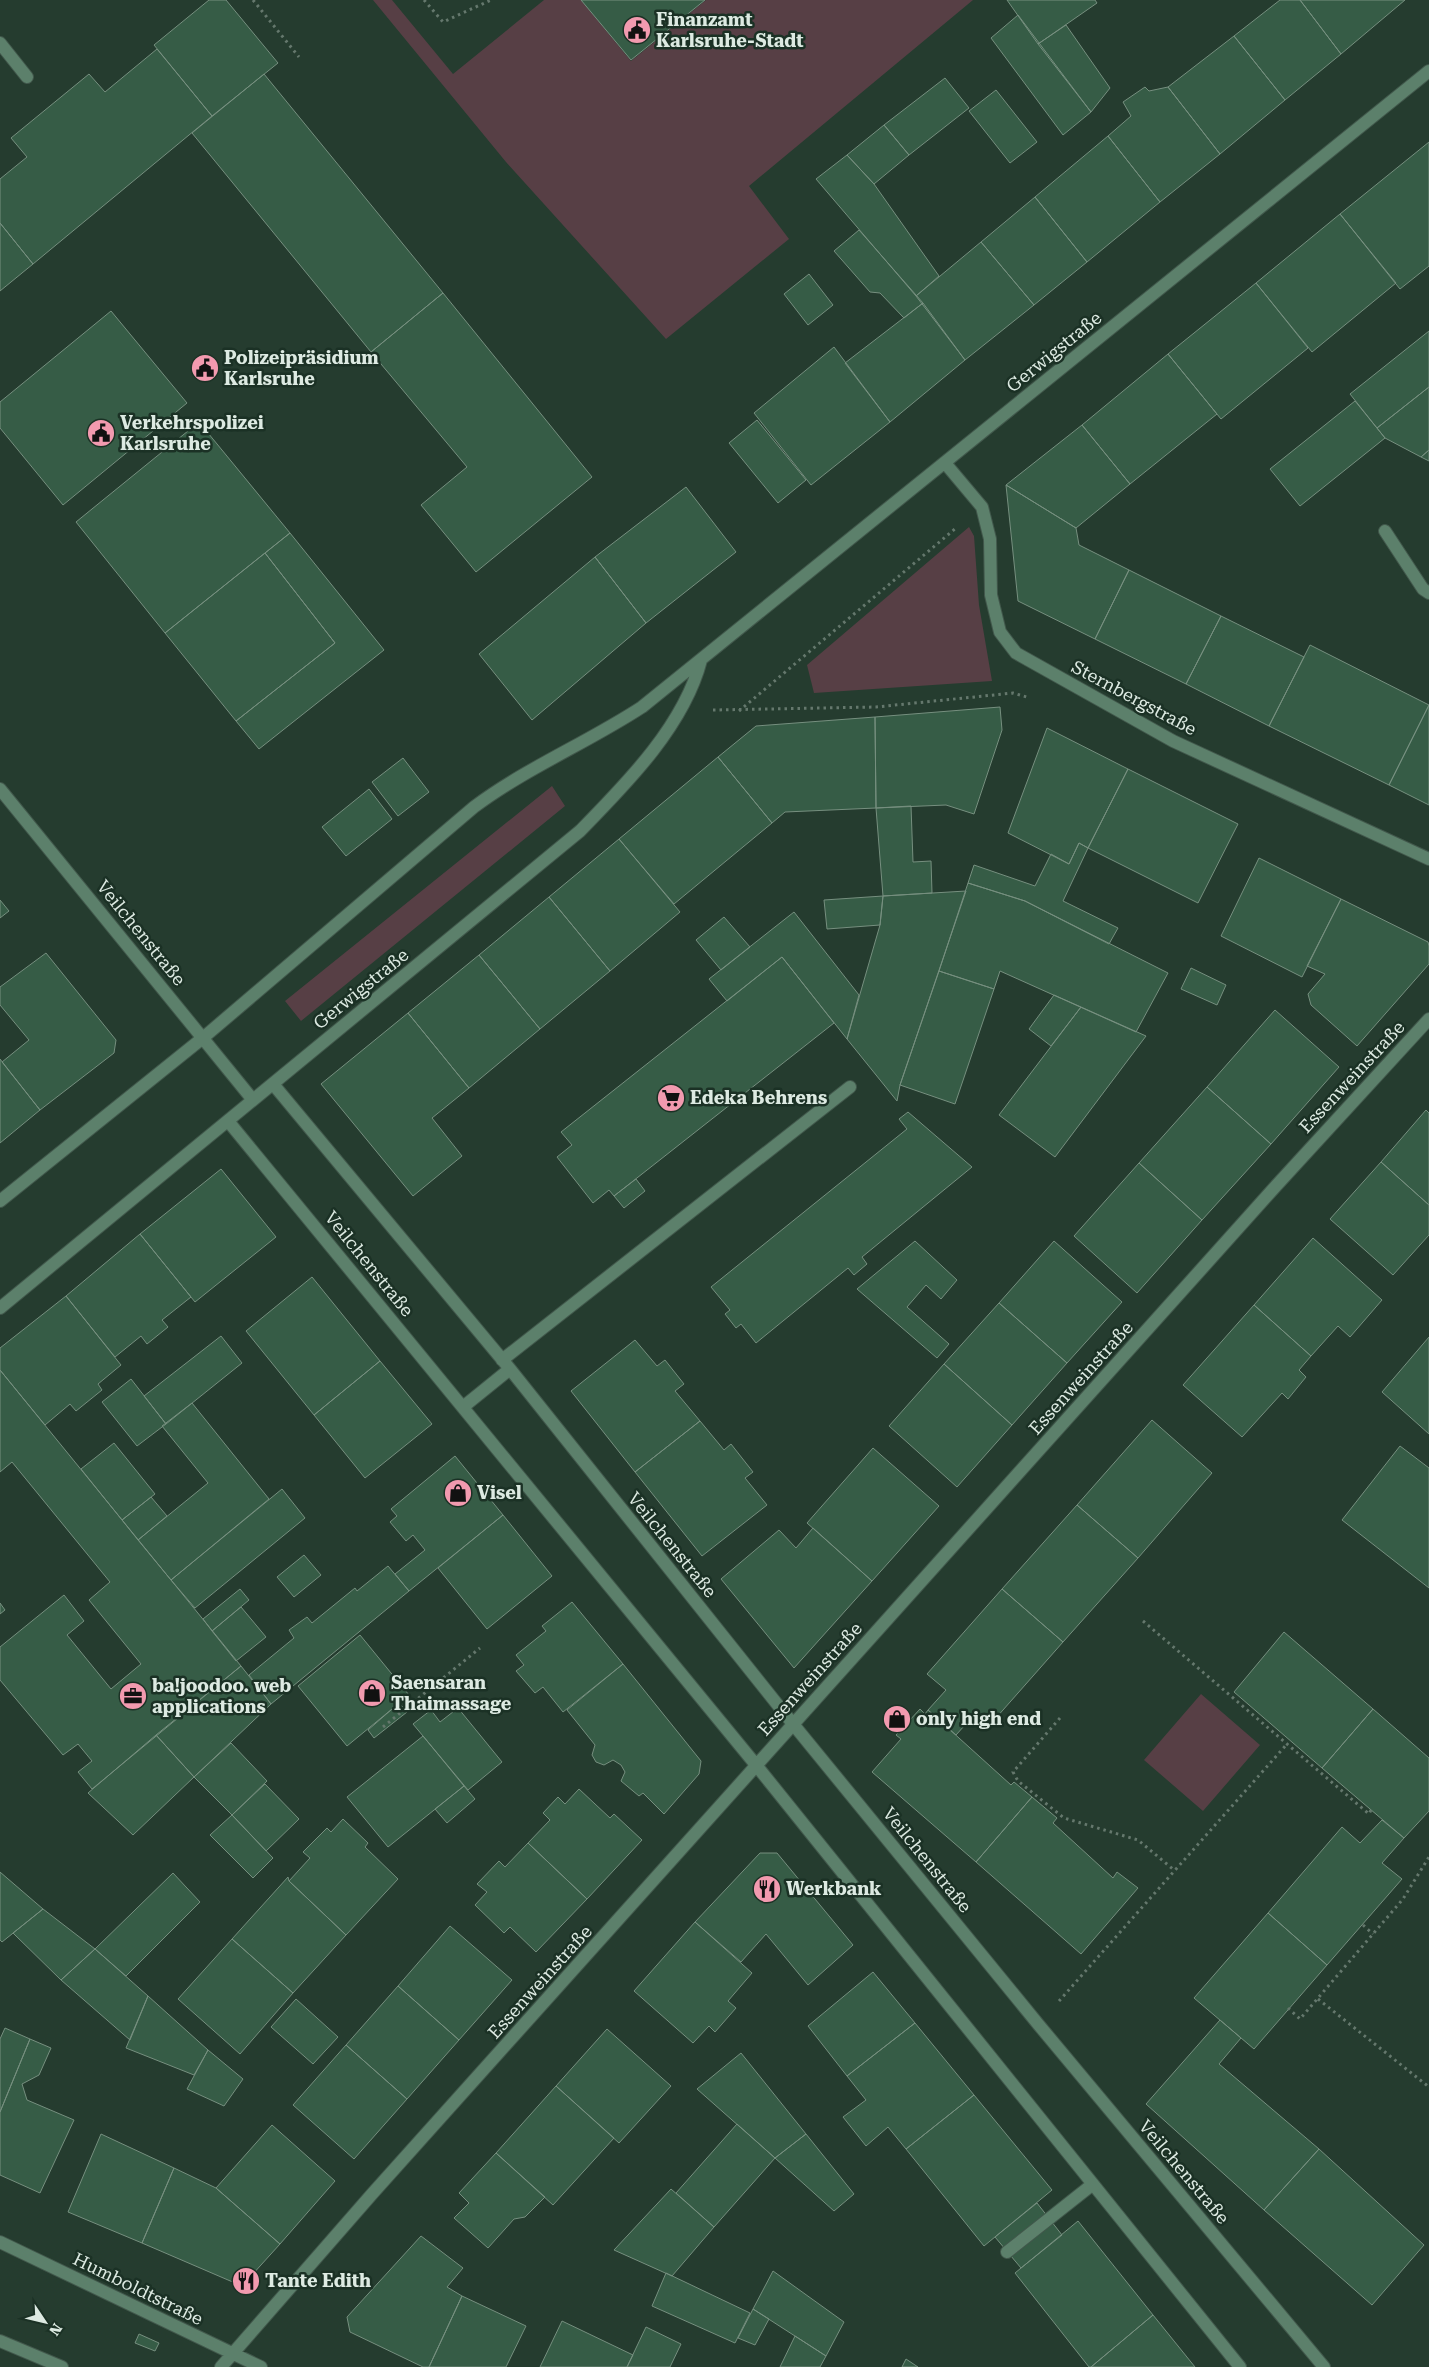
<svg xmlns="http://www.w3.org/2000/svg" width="1429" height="2367" font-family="'Roboto Serif',serif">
<rect width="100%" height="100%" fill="#253c2f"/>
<path fill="#573f45" d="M373,0h19l61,74 91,-74h37l50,61 75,-61h267l-224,186 40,53 -123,100 -160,-177z
M969,527l5,9 5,69 13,76 -178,12 -7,-28z
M552,786l13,20 -264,215 -16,-20z
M1201,1694l59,51 -57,66 -59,-51z"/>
<path fill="#365c46" stroke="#768f7f" d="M209,0h17l52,63 -66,53 -58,-71z
M581,0h124l-74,60z
M1007,0h88l2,3 -59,41z
M1280,0h20l41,54 -56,46 -51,-64z
M1300,0h105l-64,54z
M1018,15l73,97 -28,23 -72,-97z
M1066,25l44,63 -19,24 -53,-68z
M1234,36l51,64 -65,54 -52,-67z
M157,49l55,67 -179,148 -33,-41v-44l27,-22 -16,-19 78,-64 16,18z
M264,74l179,219 -72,59 -179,-219z
M945,78l24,30 -60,47 -25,-30z
M1145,87l4,4 19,-4 52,67 -60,48 -52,-66 23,-20 -8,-14z
M996,90l41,52 -27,21 -41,-52z
M884,125l25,30 -35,29 -27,-29z
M1108,136l52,66 -73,60 -52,-65z
M1429,142v124l-29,23 -60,-75z
M847,155l27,29 65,92 -23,20 -100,-117z
M1035,197l52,65 -53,43 -53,-63z
M1340,214l56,69 -84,69 -56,-69z
M0,223l33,41 -33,27z
M859,230l64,73 -19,15 -24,-25 -10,-1 -36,-41z
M981,242l53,63 -69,55 -49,-64z
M809,274l24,31 -25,20 -24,-31z
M1256,283l52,65 -87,71 -53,-65z
M443,293l149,184 -116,95 -55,-67 46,-38 -96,-115z
M923,303l42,57 -75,62 -45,-59z
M111,311l76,92 -124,102 -63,-77v-26z
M1429,331v56l-52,41 -27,-34z
M834,347l56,75 -79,63 -57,-72z
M1168,354l49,60 -87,70 -48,-59z
M1429,387v63l-8,7 -36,-19 -8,-10z
M1355,401l30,37 -85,68 -30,-37z
M757,420l49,60 -28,23 -49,-60z
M199,422l91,111 -125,100 -89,-111z
M1082,425l48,59 -54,44 -70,-43z
M1429,450v11l-8,-4z
M1006,485l70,43 3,17 50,25 -34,69 -77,-38z
M686,487l50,65 -90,71 -51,-66z
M290,533l94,117 -125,99 -23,-28 99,-78 -70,-90z
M265,553l70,90 -99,78 -71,-88z
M595,557l51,66 -114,97 -53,-66z
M1129,570l92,46 -35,68 -91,-45z
M1221,616l83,41 -35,69 -83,-42z
M1310,645l119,60 -40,80 -120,-59z
M1429,705v100l-40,-20z
M1000,707l2,23 -28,84 -28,-9 -70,3 -1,-91z
M875,717l1,91 -91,4 -13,11 -54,-66 38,-31z
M1047,728l81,41 -40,79 -9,-5 -10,21 -61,-31z
M718,757l54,66 -98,81 -55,-65z
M403,758l26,34 -31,24 -26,-34z
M1128,769l110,55 -40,79 -110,-55z
M369,789l23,30 -46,37 -24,-29z
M911,806l2,56 18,-1 1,32 -49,3 -7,-88z
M619,839l61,73 -70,59 -61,-74z
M1079,843l9,5 -25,53 55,27 -9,16 -84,-43 -57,-18 6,-18 61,21 16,-32 18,10z
M1259,858l82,41 -39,78 -81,-41z
M968,883l57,18 143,72 -32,59 -136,-61 -6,18 -55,-18z
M966,891l-66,194 -3,16 -50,-62 33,-114 3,-29z
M883,896l-3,29 -53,4 -3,-29z
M549,897l61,74 -70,58 -61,-74z
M1341,899l87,43 1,4v18l-72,82 -46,-41 -3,-11 17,-20 -18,-8z
M0,900l9,11 -9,7z
M794,912l65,83 -12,44 -65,-82 -55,44 -18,-22z
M724,917l26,30 -29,23 -25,-30z
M46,953l70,87 -2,13 -74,57 -38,-48 27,-22 -29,-35v-18z
M479,955l61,74 -71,59 -61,-75z
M782,957l52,66 -220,173 -5,-6 -16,13 -36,-46 15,-12 -11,-13z
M1191,968l35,17 -9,20 -36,-16z
M939,971l55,18 -39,115 -55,-19z
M1054,995l27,12 -30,39 -22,-17z
M1081,1007l65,29 -91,121 -56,-42z
M1275,1010l64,57 -68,77 -64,-57z
M408,1013l61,75 -37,30 30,38 -49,40 -92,-112z
M0,1059l40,51 -40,33z
M1207,1087l64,57 -69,76 -63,-57z
M1426,1110l3,3v92l-48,-43z
M908,1112l64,55 -110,90 5,7 -13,11 -6,-7 -92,75 -15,-19 -5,4 -11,-14 5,-4 -19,-23 196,-158 -8,-10z
M1381,1162l48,43v30l-36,40 -63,-56z
M1139,1163l63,57 -65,73 -63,-57z
M221,1169l55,68 -81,65 -55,-68z
M636,1179l9,12 -21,17 -10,-12z
M140,1234l51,63 -29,23 6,7 -21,17 -6,-8 -26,21 -49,-61z
M1313,1238l69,62 -32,37 -12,-11 -27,30 -57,-51z
M915,1241l42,39 -16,19 -15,-14 -19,22 42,37 -12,14 -80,-69z
M1054,1241l68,61 -55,61 -68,-60z
M312,1277l68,84 -66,54 -68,-84z
M66,1296l55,69 -23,19 4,6 -26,21 -6,-7 -25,21 -45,-55v-22z
M999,1303l68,60 -55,62 -68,-61z
M1254,1305l57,51 -12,14 7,7 -18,22 -6,-6 -40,44 -59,-52z
M221,1336l21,27 -76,61 -22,-28z
M1429,1337v97l-47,-42z
M635,1340l22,26 8,-6 19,24 -9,7 25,30 -65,51 -64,-81z
M380,1361l52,63 -67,54 -51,-63z
M944,1364l68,61 -55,62 -68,-61z
M0,1370l241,296 -149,123 -14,-17 14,-11 -14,-17 -15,11 -63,-75v-33l64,-52 20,26 -17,14 44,54 30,-25 -52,-64 21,-18 -98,-120 -12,10z
M131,1379l35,45 -29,22 -35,-44z
M192,1403l77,96 -98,81 -33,-40 70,-57 -46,-57z
M1152,1420l60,53 -74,85 -61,-53z
M700,1421l24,29 7,-6 22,28 -8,6 22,27 -65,51 -67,-84z
M114,1443l41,51 -33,26 -41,-51z
M1400,1446l29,22v120l-87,-68z
M873,1448l66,58 -67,75 -65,-58z
M455,1456l48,59 -94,76 -14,-17 30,-24 -12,-15 -7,6 -16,-19 7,-6 -6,-7z
M282,1489l23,29 -110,90 -24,-28z
M151,1497l16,19 -29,24 -16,-20z
M1077,1505l61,53 -75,84 -61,-53z
M503,1515l49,61 -65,53 -49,-61z
M813,1528l59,53 -78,87 -73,-89 58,-49 17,18z
M304,1555l17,20 -27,22 -17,-20z
M388,1566l21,25 -138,113 -22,-29 45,-37 -5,-8 18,-13 5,6 43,-35 2,3z
M240,1589l9,11 -37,31 -9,-12z
M1002,1589l61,53 -75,85 -14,-12 -18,20 -28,-25 18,-20 -19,-16z
M572,1602l51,62 -60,48 -20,-25 -8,6 -19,-22 8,-6 -8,-10 30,-24 -4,-5z
M0,1603l5,7 -5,4z
M241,1607l25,30 -30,24 -24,-30z
M1284,1632l89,77 -51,59 -88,-76z
M360,1635l49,60 -62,51 -49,-60z
M623,1664l78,97 -2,13 -35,40 -21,-21 -4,3 -18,-15 4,-9 -4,-7 -8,-5 -9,5 -8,-3 -4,-7 3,-10 -28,-35z
M241,1666l30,38 -77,73 -38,-42z
M399,1703l8,9 -33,26 -6,-8z
M458,1708l44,54 -34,28 -55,-66 18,-14 9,12z
M920,1709l5,5 3,-4 83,75 3,-3 18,15 -56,65 -104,-90 29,-33 -5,-4z
M1373,1709l56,49v53l-25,27 -82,-70z
M156,1735l38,42 -61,58 -45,-42z
M423,1736l41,50 -76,61 -41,-50z
M231,1743l36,38 -35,34 -38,-38z
M265,1784l34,35 -33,32 -34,-36z
M464,1786l11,13 -28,24 -12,-14z
M579,1789l31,29 4,-4 28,26 -55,59 -59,-56 22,-23 -7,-7 15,-16 7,7z
M1032,1797l25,21 -4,5 60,55 4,-6 21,16 -57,66 -105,-92z
M232,1815l41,43 -20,20 -43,-43z
M343,1819l25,24 -3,4 33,32 -52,56 -57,-54 21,-23 -7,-6 24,-24 4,4z
M1382,1820l22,18 -22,25 20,16 -75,86 -59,-52 74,-86 18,16z
M528,1843l59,56 -51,53 -26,-25 -6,6 -29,-28 12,-13 -10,-8 22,-23 6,6z
M760,1853h17l76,92 -45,40 -42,-51 -25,28 -46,-40z
M0,1872l43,37 -41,33 -2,-2z
M173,1873l27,29 -74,74 -31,-27z
M288,1877l1,4 57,54 -53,58 -61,-54z
M43,1909l52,40 -34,31 -48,-47z
M1268,1913l59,52 -73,84 -60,-51z
M695,1922l57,51 -24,28 8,7 -21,24 -6,-6 -16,17 -59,-52z
M450,1926l62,54 -53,60 -61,-54z
M232,1939l61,54 -53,61 -62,-55z
M95,1949l53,47 -18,44 -69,-60z
M873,1972l42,51 -68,53 -39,-50z
M398,1986l61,54 -52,59 -61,-54z
M148,1996l60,54 -14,25 -68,-27z
M296,1999l42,38 -25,27 -42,-37z
M1220,2020l21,18 -22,26 100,85 -55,61 -118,-106z
M915,2023l59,72 -68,54 -18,-22 -22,19 -23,-29 23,-17 -19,-24z
M5,2028l25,11 -30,73v-73z
M607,2029l64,57 -52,57 -63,-57z
M30,2039l21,9 -12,27 -17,9 5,16 47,20 -34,73 -40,-18v-63z
M346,2045l61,54 -53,60 -61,-54z
M208,2050l35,29 -19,27 -37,-17z
M741,2053l65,81 -31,24 -78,-69z
M556,2086l58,52 -61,67 -57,-52z
M974,2095l78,95 -68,56 -78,-97z
M737,2124l38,34 -61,69 -38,-34z
M272,2125l63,56 -55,63 -64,-56z
M101,2134l73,34 -32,75 -74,-31z
M806,2134l48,60 -20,17 -59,-53z
M1319,2149l105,96 -52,60 -108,-95z
M496,2153l49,44 -20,20 -11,2 -26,29 -34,-30 15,-15 -10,-10z
M174,2168l42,20 64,56 -38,42 -100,-43z
M671,2189l43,38 -42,49 -58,-26z
M1037,2203l25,32 -41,33 -26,-31z
M1078,2221l75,94 -62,52h-2l-74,-94z
M421,2236l42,32 -16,19 15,9 -33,71h-6l-73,-35 -3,-15z
M773,2271l71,51 -18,34 -73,-47z
M666,2273l84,40 -15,30 -83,-37z
M462,2296l64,30 -20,41h-77z
M753,2309l16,10 -14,26 -17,-7z
M1153,2315l42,52h-104z
M562,2321l71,34 -6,12h-87z
M646,2327l35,17 -11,23h-43z
M139,2334l20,9 -4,8 -20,-8z
M795,2336l31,20 -6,11h-40z
M906,2359l12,8h-16z"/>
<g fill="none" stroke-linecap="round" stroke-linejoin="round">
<defs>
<path id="minor" d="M0,43l27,34
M945,463l37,44 8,32 1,56 9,37 16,21 157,88 256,118
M1385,531l38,58 6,4
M0,789l253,311
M273,1084l237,285 283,355 245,300 286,343
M228,1121l528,644 484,602
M0,1201l204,-164 270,-230c52,-39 113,-64 168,-100l787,-636
M0,1308l580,-477c46,-47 104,-105 121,-171
M502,1360l348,-273
M463,1407l47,-38
M0,2242l261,125
M1007,2252l86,-68
M0,2341l62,26
M221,2367l151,-173 903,-1007 154,-168"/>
</defs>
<use href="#minor" stroke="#42584c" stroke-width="14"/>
<path stroke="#65786d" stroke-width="3" stroke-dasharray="2.5 4" stroke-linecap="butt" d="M253,0l46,57
M424,0l19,22 48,-22
M713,710l163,-3 137,-14 17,5
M739,711l217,-183
M1143,1621l226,193 2,-4
M1060,1718l-47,54 5,9 46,37 74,22 36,30
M383,1727l97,-79
M1363,1925l10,9
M1318,1999l111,88
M1059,2001l228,-257
M1288,2008l12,11 103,-120 26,-42"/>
<use href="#minor" stroke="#5c806b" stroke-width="12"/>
</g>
<defs>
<symbol id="civic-disc" viewBox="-11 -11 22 22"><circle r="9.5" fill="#f29aaf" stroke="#1b3125"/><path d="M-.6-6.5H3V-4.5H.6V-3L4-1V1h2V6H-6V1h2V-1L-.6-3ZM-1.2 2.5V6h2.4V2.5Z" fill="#111"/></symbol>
<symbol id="supermarket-disc" viewBox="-11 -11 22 22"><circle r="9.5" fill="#f29aaf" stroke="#1b3125"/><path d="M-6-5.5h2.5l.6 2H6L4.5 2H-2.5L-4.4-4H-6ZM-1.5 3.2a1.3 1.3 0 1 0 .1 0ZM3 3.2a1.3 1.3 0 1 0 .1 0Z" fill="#111"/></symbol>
<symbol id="shop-disc" viewBox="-11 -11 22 22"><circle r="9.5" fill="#f29aaf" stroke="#1b3125"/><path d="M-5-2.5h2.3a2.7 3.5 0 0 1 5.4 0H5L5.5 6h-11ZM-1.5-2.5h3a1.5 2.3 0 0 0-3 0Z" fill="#111"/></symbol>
<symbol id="office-disc" viewBox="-11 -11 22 22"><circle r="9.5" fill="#f29aaf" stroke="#1b3125"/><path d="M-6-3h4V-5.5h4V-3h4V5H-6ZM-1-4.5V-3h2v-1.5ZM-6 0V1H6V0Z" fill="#111"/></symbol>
<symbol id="restaurant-disc" viewBox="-11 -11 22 22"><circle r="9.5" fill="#f29aaf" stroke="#1b3125"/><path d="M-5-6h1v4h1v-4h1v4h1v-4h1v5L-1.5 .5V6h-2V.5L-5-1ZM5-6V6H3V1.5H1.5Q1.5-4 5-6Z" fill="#111"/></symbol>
</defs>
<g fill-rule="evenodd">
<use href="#civic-disc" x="621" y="14" width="32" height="32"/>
<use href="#civic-disc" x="189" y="352" width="32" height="32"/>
<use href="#civic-disc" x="85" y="417" width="32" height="32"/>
<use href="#supermarket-disc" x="655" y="1082" width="32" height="32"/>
<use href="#shop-disc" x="442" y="1477" width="32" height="32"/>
<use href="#shop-disc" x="356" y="1677" width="32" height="32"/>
<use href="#office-disc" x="117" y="1680" width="32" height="32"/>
<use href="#shop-disc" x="881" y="1703" width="32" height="32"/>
<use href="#restaurant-disc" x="751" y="1873" width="32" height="32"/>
<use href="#restaurant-disc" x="230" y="2265" width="32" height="32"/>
</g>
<g text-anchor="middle" stroke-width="5" stroke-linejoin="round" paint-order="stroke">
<g font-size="18" font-weight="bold" fill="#ddeae2" stroke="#1b3125" text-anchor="start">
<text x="656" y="26">Finanzamt<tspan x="656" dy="21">Karlsruhe-Stadt</tspan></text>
<text x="224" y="364">Polizeipräsidium<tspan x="224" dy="21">Karlsruhe</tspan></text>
<text x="120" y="429">Verkehrspolizei<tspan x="120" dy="21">Karlsruhe</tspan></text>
<text x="690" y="1104">Edeka Behrens</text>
<text x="477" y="1499">Visel</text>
<text x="391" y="1689">Saensaran<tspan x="391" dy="21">Thaimassage</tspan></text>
<text x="152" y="1692">ba!joodoo. web<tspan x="152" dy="21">applications</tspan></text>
<text x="916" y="1725">only high end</text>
<text x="786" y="1895">Werkbank</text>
<text x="265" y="2287">Tante Edith</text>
</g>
<g font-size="18" fill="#ddeae2" stroke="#1b3125">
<text transform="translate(1054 352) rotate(-39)" y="6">Gerwigstraße</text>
<text transform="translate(1134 698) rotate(28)" y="6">Sternbergstraße</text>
<text transform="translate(141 933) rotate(51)" y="6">Veilchenstraße</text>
<text transform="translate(361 989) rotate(-39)" y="6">Gerwigstraße</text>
<text transform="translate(1352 1077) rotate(-47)" y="6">Essenweinstraße</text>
<text transform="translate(369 1264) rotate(51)" y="6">Veilchenstraße</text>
<text transform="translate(1081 1378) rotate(-48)" y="6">Essenweinstraße</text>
<text transform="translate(672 1545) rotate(51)" y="6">Veilchenstraße</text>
<text transform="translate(810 1679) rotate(-48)" y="6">Essenweinstraße</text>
<text transform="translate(927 1860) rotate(51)" y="6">Veilchenstraße</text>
<text transform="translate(540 1982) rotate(-48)" y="6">Essenweinstraße</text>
<text transform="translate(1184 2172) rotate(50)" y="6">Veilchenstraße</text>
<text transform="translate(138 2289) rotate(26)" y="6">Humboldtstraße</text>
</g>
</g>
<g transform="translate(45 2322) rotate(125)" stroke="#1b3125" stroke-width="4" paint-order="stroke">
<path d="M0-4L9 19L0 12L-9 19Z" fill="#ddeae2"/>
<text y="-8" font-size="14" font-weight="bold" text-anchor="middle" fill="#ddeae2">N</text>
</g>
</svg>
